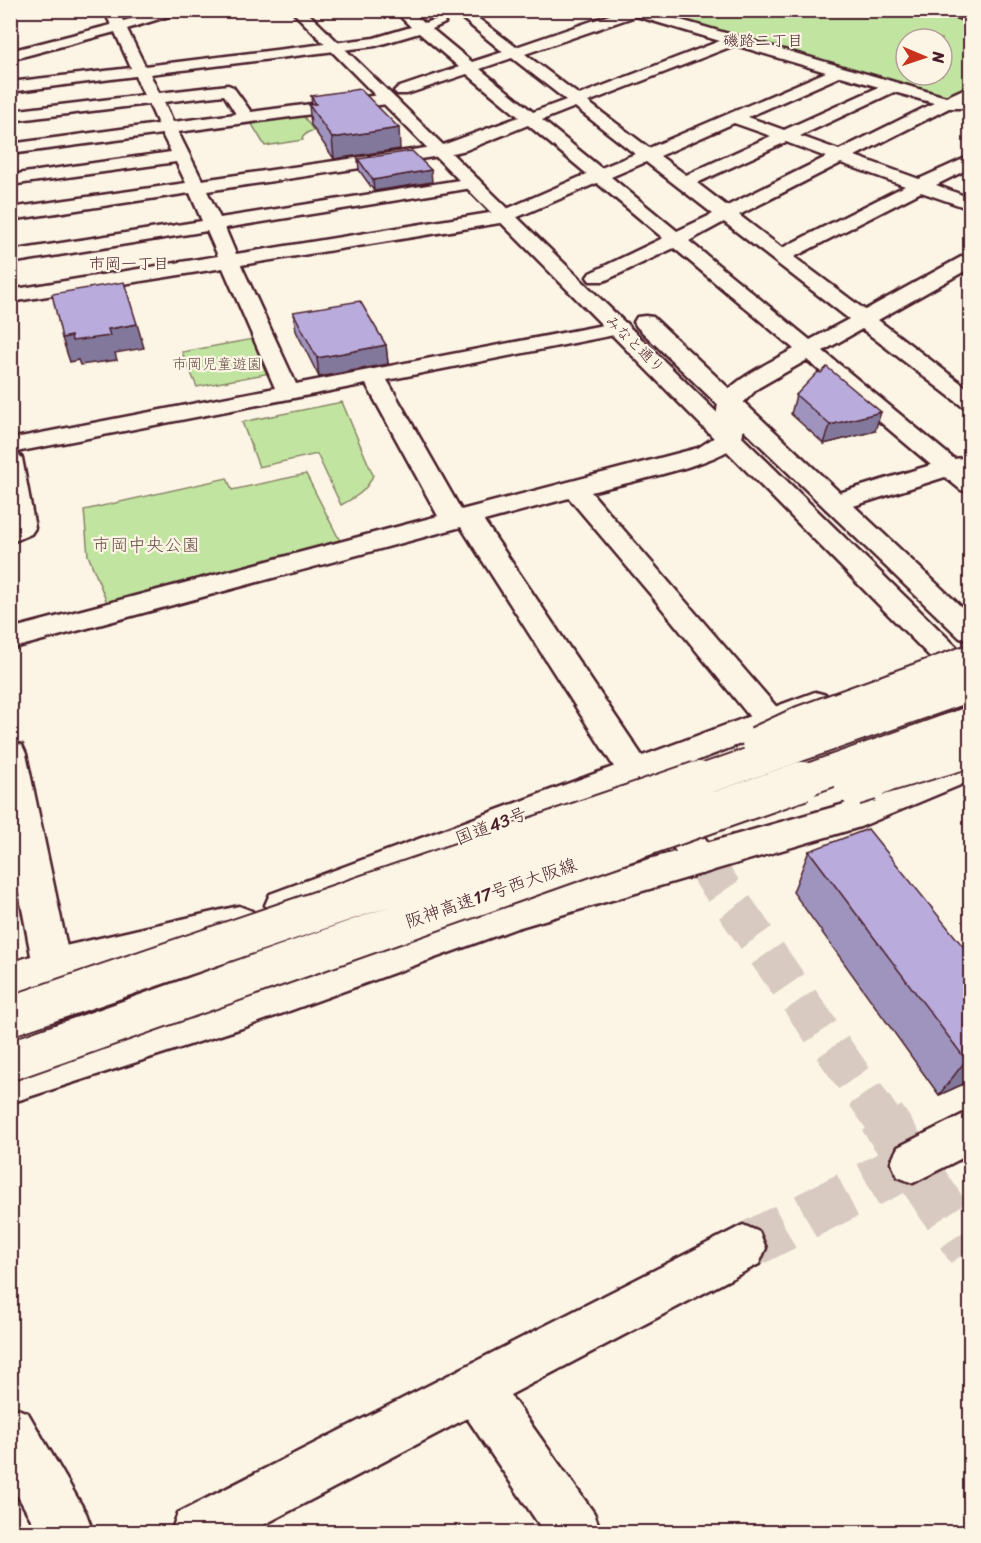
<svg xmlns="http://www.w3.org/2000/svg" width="981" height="1543" font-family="Sriracha,'Klee One',sans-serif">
<rect width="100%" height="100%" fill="#fcf5e5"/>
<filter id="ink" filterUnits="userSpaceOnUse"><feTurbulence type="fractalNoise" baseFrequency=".0167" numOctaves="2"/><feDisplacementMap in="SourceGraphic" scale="12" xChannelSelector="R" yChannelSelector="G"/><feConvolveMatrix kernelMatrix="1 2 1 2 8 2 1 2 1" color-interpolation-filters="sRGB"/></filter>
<g filter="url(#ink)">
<path fill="#c1e5a0" stroke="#868266" stroke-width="1.5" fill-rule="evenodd" d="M646,11h281l30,7 13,7v60l-20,11 -9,-1zM906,39h36v36h-36z
M302,114l12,17 -6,1 -6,6 1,2 -38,6 -15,-25z
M253,339l17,34 -73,14 -15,-35z
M342,402l31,73c-6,16 -17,22 -32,30l-24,-51 -58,13 -17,-45z
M306,474l35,69 -233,62 -20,-50 -4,-45 143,-32 5,12z"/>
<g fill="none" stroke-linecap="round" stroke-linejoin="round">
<path stroke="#d8cac0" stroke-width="38" stroke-dasharray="38 19" stroke-linecap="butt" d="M702,860l181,260"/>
<path stroke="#d8cac0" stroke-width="47" stroke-dasharray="47 23" stroke-linecap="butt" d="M882,1118l88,132
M743,1248l170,-86"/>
<defs>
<path id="minor" d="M104,10h14l5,11 42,-11h23l-61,19 18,37 229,-28 37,-11 -17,-17h15l15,13 14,-4 5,1 2,3 -13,6 40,33 31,-10 -51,-42h15l49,37 108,-37h22l300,87 24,-11v11l-8,4 3,4 -2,3h-14l-94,48 64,23 51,-23v12l-34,17 34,13v11l-49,-17 -127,65 71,53 98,-54 7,-2v14l-92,52 92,70v18l-8,-2 -100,-77 -39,22 131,108 16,-2v13h-2l2,3v20l-9,-3 -16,-13 -101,32 -9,2 -9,-2 -4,-6 4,-6 105,-32 -124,-105 -49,28 -16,16c0,10 4,29 -2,37 -17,23 -117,42 -149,51l189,219 5,8 -5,8 -11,4 -11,-4 -107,-132 -82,-97 -85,23 163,242 67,87 6,10 -6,10 -12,4 -12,-4 -67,-89 -162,-254 -451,122v-20l428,-113 -72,-132 -350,68 6,6 13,70 -4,6 -21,9v-104l265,-51 -52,-120 -213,34v-12l208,-34 -11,-25 -197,32v-12l192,-30 -12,-28 -180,27v-12l176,-25 -10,-21 -166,23v-10l161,-23 -9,-18 -152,20v-10l148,-20 -9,-20 -139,17v-10l134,-16 -9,-19 -125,16v-10l121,-14 -16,-36 -105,28v-9l101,-26zM636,16l84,25 -141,54 -54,-41zM419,33l40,34 -62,21 -3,3 3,3h10l60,-20 52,43 -79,29 -238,34 -24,-48 209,-28 8,-5 -8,-5 -136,18 -18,-25 -5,-2 -69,8 -9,-19 225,-28zM735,45l91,27 -177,76 -61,-46zM512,58l54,42 -33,12 -53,-43zM841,76l38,11 -95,43 -36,-13zM894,92l40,11 -95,47 -39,-14zM224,95l12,19 -63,8 -9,-20zM575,107l60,47 -34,14 -59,-48zM734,123l37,13 -85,39 -26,-19zM528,125l59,49 -85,37 -266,43 -11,-26 247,-40 6,-1 3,-4 -3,-4 -6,-1 -252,40 -13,-27 233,-35 26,-6zM786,142l40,15 -99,49 -30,-23zM646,162l67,52 -36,17 -66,-54zM841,163l64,23 -123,62 -43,-33zM597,183l66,55 -73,35 -3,4 3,4h14l70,-33 120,101c-20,11 -65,32 -75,53 -4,8 -1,24 -1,33l-20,13 -237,62 -74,-130 232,-46 8,-1 3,-5 -3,-5 -8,-1 -323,62 -55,-119 265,-43zM724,222l125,97 -39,21 -121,-99z
M934,10h23l13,4v8z
M10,742l12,3 4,9 45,212 -6,12 -13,5 -13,-5 -6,-12 -23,-121z
M970,1111v43l-57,29 -15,-6 -7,-15 7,-15z
M743,1225l16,7 7,16 -7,16 -249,131 84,118 7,19h-57l-77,-114 -217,114h-79l7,-19z
M10,1406l18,7 58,100 7,19h-55l-28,-50z"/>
<path id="highway" d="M291,10h14l665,650v29l-11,-3z
M645,316l8,1 317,298v26l-10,-3 -323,-311 -3,-5 3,-5z
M815,692l11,3 5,8 -5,8 -543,209 -13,-4 -5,-11 5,-11z
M970,755v26l-110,46 -343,101 -269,98 -238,77v-39l238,-74 267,-93 326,-92z
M239,906l13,5 5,11 -5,11 -200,50 -42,14v-34l42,-14z"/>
</defs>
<use href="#minor" stroke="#4a1f2b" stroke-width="5"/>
<use href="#highway" stroke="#4a1f2b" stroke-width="5"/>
<use href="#minor" fill="#fcf5e5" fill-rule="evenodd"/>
<use href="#highway" fill="#fcf5e5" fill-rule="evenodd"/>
<defs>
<path id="highway-bridge-far1" d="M757,742l45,-21 168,-61
M694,783l276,-97
M798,783l172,-61
M865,783l105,-31"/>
<path id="highway-bridge" d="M854,786l16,-5
M10,1016l688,-235
M10,1061l792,-280"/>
</defs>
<use href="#highway-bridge-far1" stroke="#4a1f2b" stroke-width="34" stroke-linecap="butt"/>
<use href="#highway-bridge" stroke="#4a1f2b" stroke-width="42" stroke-linecap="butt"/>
<use href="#highway-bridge-far1" stroke="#fcf5e5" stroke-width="30"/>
<use href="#highway-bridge" stroke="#fcf5e5" stroke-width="38"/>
</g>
<path fill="#9f94be" stroke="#4a1f2b" stroke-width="1.5" d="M311,96l89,53 -66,10 -23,-34 -2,-20h3z
M358,159l74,23 -58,9 -15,-21z
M293,312l93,33 2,19 -69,13 -23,-46z
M796,395l79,36 -51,13 -33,-30z
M809,851l161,104v126l-31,14 -146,-203z"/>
<path fill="#82789b" stroke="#4a1f2b" stroke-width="1.5" d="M399,128l1,21 -66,10 -2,-21z
M431,170l1,12 -58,9 -1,-11z
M137,324l7,24 -29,5 2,7 -37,5 -2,-5 -8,2 -8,-24z
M386,345l2,19 -69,13 -2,-19z
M881,412l-6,19 -51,13 6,-19z
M970,1058v23l-31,14 27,-35z"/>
<path fill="#b9acdd" stroke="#4a1f2b" stroke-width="1.5" d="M360,89l39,39 -67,10 -23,-33 7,-1 -5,-8z
M412,151l19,19 -58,10 -15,-21z
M124,282l13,42 -29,5 2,7 -38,5 -1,-5 -9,2 -10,-44z
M360,301l26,44 -69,13 -24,-46z
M827,367l54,45 -51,13 -34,-30 22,-23 3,1z
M868,829l102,126v103l-4,2 -157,-209z"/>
</g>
<g text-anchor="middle" stroke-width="4.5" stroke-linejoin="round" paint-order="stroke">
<g font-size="15" fill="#4a1f2b" stroke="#fcf5e5">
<text transform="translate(635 344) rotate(44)" y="5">みなと通り</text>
</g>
<g font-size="15" fill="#685048" stroke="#fcf5e5">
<text x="217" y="369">市岡児童遊園</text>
</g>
<g font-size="16" fill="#4a1f2b" stroke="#fcf5e5">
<text x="763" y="46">磯路二丁目</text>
<text x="129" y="269">市岡一丁目</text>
</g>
<g font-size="18" fill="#685048" stroke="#fcf5e5">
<text x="146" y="551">市岡中央公園</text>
</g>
<g font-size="18" fill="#4a1f2b" stroke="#fcf5e5">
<text transform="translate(491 826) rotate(-21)" y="6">国道43号</text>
<text transform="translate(491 893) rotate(-19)" y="6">阪神高速17号西大阪線</text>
</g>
</g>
<rect width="981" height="1543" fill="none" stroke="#fcf5e5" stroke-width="36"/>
<rect x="18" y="18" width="945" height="1507" fill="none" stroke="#4a1f2b" stroke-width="2" filter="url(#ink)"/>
<g transform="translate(924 57) rotate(92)"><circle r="28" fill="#fcf5e5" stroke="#b59f9b" stroke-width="1.5"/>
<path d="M0-4.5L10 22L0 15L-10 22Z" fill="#c8321e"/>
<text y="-9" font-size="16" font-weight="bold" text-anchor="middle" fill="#4a1f2b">N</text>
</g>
</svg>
